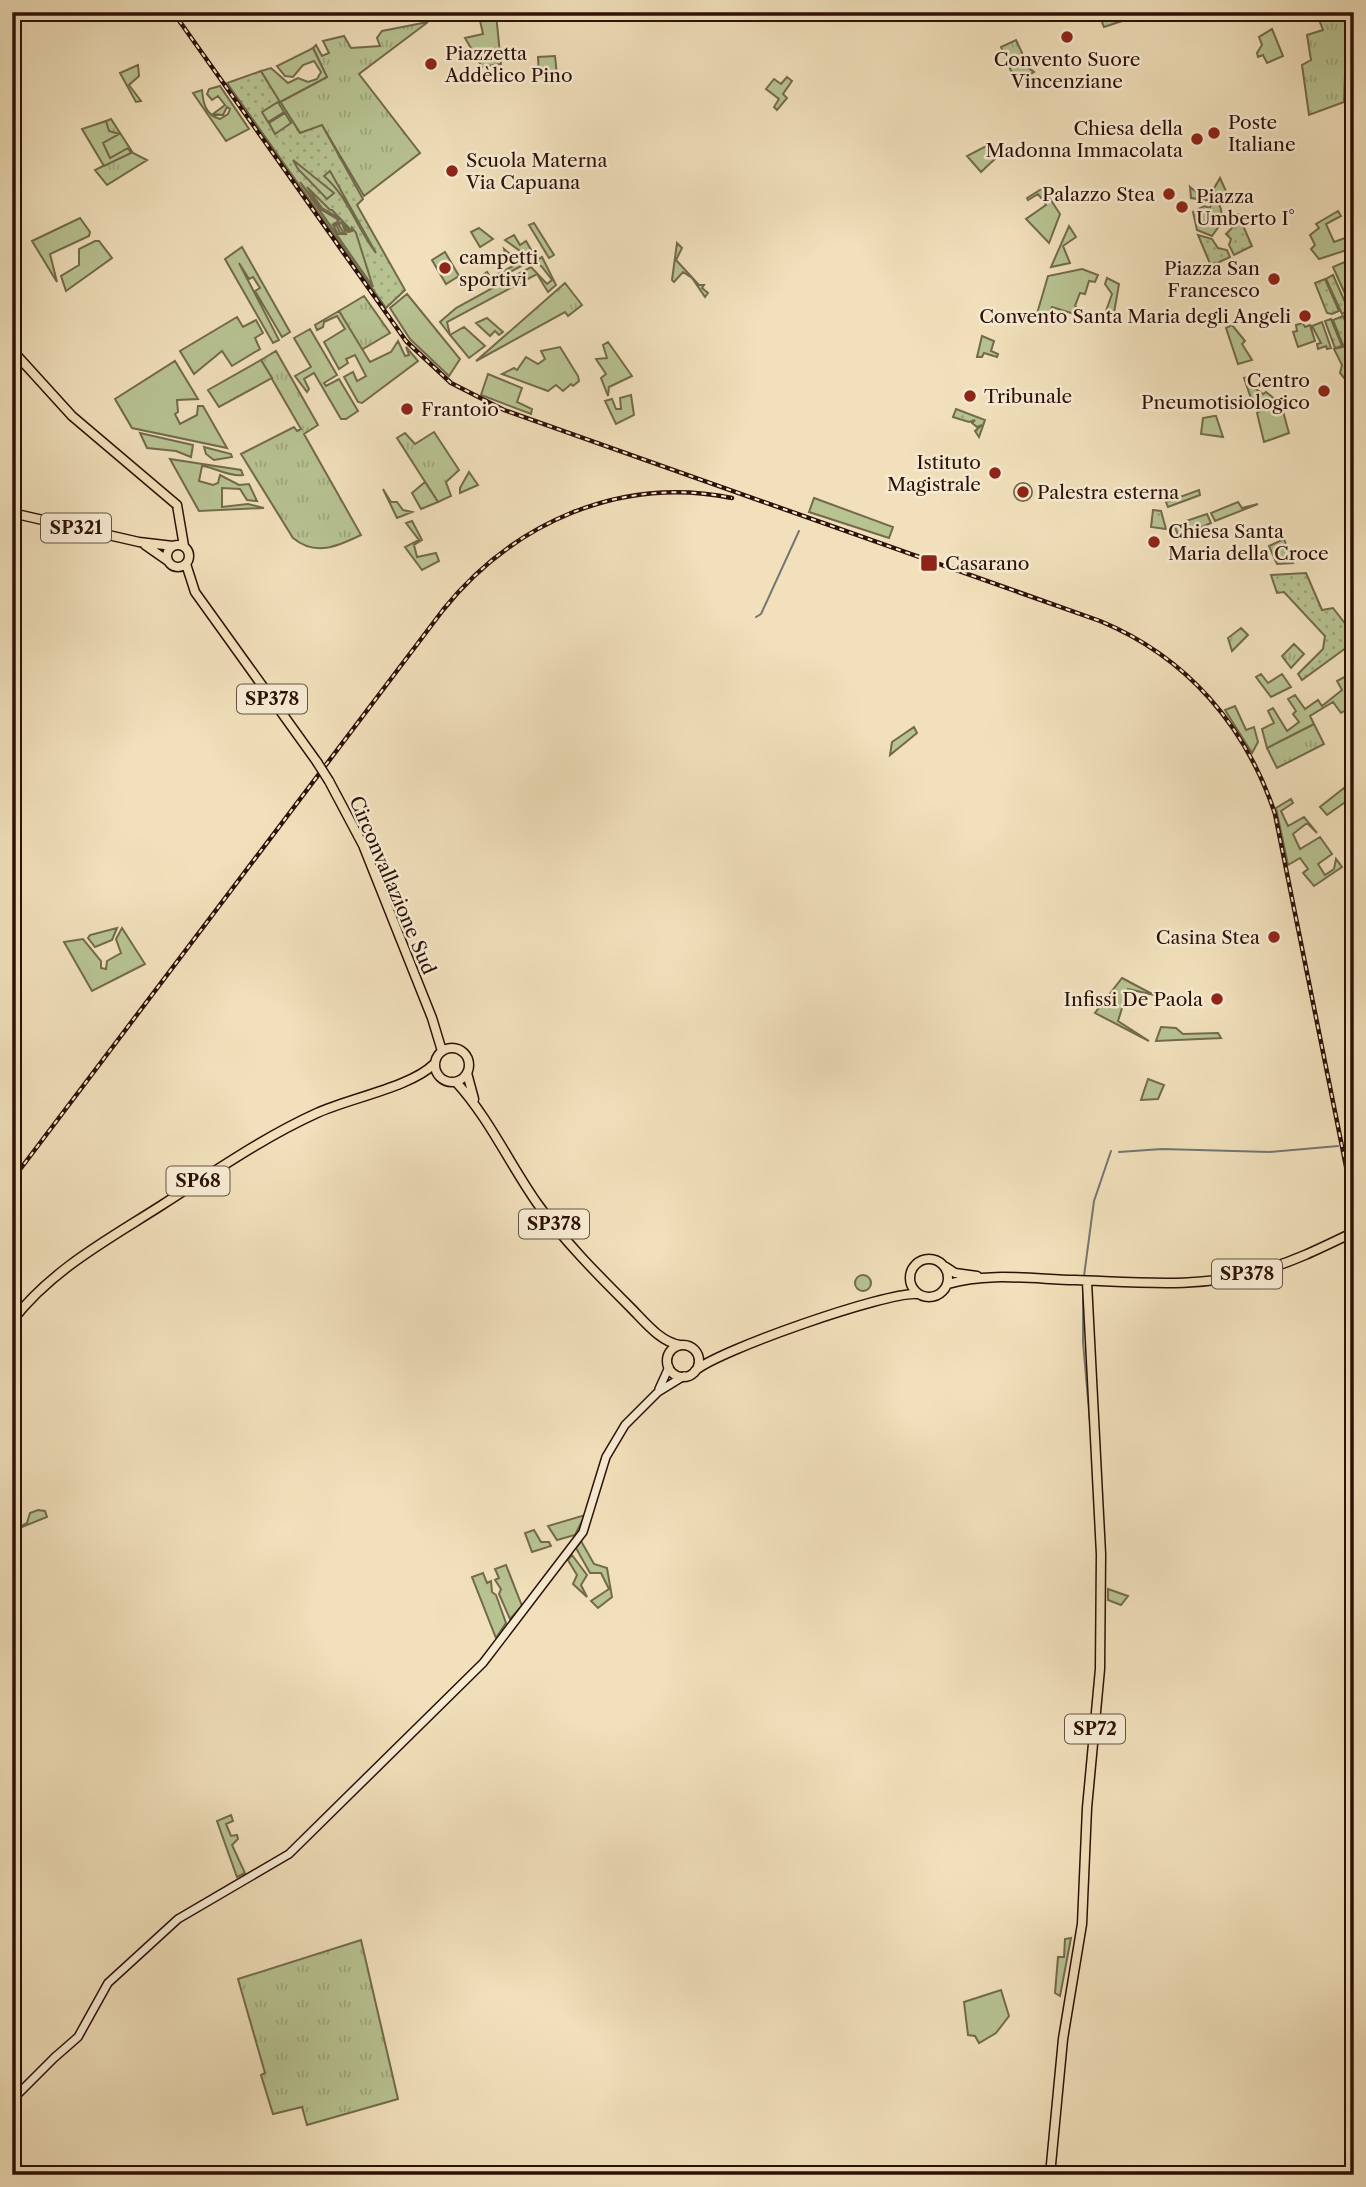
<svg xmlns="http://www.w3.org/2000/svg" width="1366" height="2187" font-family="'Libre Caslon Text',serif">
<defs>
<pattern id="grass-tufts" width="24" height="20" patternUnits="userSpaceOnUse" patternTransform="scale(1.75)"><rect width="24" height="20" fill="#b8c392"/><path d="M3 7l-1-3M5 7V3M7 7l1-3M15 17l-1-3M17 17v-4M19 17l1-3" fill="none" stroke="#9ea67c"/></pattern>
<pattern id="park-dots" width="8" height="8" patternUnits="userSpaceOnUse" patternTransform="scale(1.75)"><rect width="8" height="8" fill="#b8c392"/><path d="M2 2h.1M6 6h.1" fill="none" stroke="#9ea67c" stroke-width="1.8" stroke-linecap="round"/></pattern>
</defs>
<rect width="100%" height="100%" fill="#f1e0bb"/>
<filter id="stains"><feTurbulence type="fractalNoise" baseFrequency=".00286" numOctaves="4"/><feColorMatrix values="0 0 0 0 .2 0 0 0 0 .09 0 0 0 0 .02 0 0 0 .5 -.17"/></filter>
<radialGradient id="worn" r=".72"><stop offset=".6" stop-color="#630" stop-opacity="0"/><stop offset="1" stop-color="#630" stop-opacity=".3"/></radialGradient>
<path fill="url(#grass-tufts)" stroke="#726a4b" stroke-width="2" d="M1098,12h25l2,8 -21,7z
M1316,12h28l3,8 -3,82 -35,13 -7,-50 9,-5 -4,-25 16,-5z
M428,22l-69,52 61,79 -56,43 -41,-69 -23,6 -20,-31 47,-25 -14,-29 3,-3 6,11 7,-3 -6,-12 21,-5 7,12 29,-2 -3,-8 5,-7z
M1016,40l13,28 5,4 -18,11 -15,-36z
M555,56l2,19 -18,2 -1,-20z
M111,119l22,34 14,7 -40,25 -12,-15 10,-5 -21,-35z
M565,283l17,22 -14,11 -3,-4 -89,49z
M364,296l26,37 -29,17 -22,-39z
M487,318l16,14 -4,3 -4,-4 -5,5 -14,-13z
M464,327l21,19 -16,12 -19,-23z
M1354,344v46l-14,-17 2,-8 -8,-16z
M276,351l42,74 -14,9 57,101c-23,11 -45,22 -68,3l-52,-84 53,-27 3,4 4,-2 -40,-69z
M1214,416h2l7,21 -22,-3 2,-16z
M434,432l25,38 -13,12 5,14 -13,6 -41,-64 8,-5 10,11z
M469,472l9,13 -18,8v-5z
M1284,539l9,24 -16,1 -8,-18z
M1241,628l7,7 -16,16 -4,-13z
M1294,644l10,10 -13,14 -9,-12z
M1261,674l7,9 14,-9 9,13 -20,10 -15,-20z
M1314,724l10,20 -47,24 -10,-20z
M361,1940l37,159 -91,26 -5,-18 -29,7 -12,-39 4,-2 -27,-94z"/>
<path fill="url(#park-dots)" stroke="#726a4b" stroke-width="2" d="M261,71l39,62 22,-8 41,74 -6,6 48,85 -19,18 -159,-225z
M1236,214h2l14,32 -18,9 -5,-10 2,-6 -5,-5 8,-8z
M1198,235l14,4 6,9 9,2 3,7 -19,9z
M1333,275l16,36 -7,3 -16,-35z
M1325,279l14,32 -7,3 -5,-1 -12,-30z
M1343,316l11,26 -11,3 -10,-25z
M1331,319l11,27 -7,2 -10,-27z
M956,409l29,11 -6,17 -4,-6 7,-6 -5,2 -5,-4 3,-3 -6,2 -16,-5z
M1153,510l8,1 5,18 -15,-2z
M1306,573l16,37 11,-2 21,27v7l-52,38 -4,-6 25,-25 2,-13 -41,-44 -7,1 -6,-18z"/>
<path fill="#b8c392" stroke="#726a4b" stroke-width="2" d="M496,14l5,50 -19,3 -17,-29 18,-4 -4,-18z
M1272,29l11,27 -16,7 -4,-8 -5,2 -1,-4 5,-8 -3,-8z
M313,48l14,29 -47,25 -19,-31 10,-3 17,15 10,-5 10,4 9,-3 4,-7 -7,-11 -11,4 -10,12 -8,-1 -8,-10z
M138,65l1,11 -10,9 12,16 -5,1 -16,-29z
M787,77l5,4 -9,13 4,4 -10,12 -3,-3 5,-8 -13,-10 8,-10 7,5z
M220,86l29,43 -23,12 -33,-48 9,-3c1,12 3,25 18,29l8,-5 2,-5 -3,-2 -4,8 -10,-1 12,-9 -7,-9 -6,4 -5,-6 2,-5z
M278,102l6,10 -16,10 -6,-10z
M285,113l6,10 -16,11 -6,-11z
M106,121l3,10 10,3 -16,9 7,15 18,-10 3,5 -27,13 -22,-37z
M992,143l7,12 -18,17 -14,-16z
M293,160l41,33 -7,6 -29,-30z
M330,171l46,82c-19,-25 -28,-56 -52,-77z
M1220,178l10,22 -4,3 -5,-1 -8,-12z
M300,182l22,28 15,9 1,3 -5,2h5l1,-6 -17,-10 -15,-21 23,23h2l19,20h-2l-8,-8 -2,3 5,9 -4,-1 -3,-7 -4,-1 5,9h8l-4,-11 6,9 4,-1v-3l4,5 17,54z
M1190,187c14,14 33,3 32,35l-10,14 -15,-6 -4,-18 11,-6 6,2 2,-7 -21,-3z
M1043,188l17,26 -11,29 -23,-24 20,-14 -8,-11 -10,6 -1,-2z
M1338,211l3,5 -15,8 8,18 11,-4 5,11 -31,10 -8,-10 4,-4 -5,-10 9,-7 -3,-4z
M80,218l10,14 -1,4 -39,18 7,28 -25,-41z
M534,223l20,32 -5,3 -20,-33z
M1069,226l7,11 -13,9 7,17 -19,4z
M479,228l14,11 -13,8 -9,-15z
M514,235l6,10 6,-4 11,19 5,-3 14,28 -8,7 -11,-18 -90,48 3,13 -10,-13 16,-14 75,-41 16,17 5,-4 -10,-13 -37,-27z
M95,241h4l13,17 -46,33 -5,-15 18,-11v-16z
M677,243l5,5 -6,12 23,25h5l-2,3 6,5 -3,4 -13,-19 -9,-6 -9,10 -2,-2z
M242,247l48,85 -8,5 -27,-46 5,-3 -7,-11 -4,2 -10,-16 40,77 -6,3 -48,-84z
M504,249l19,16 -35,19 -5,-9 4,-3 4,6 22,-12 1,-5 -8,-3z
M445,252l14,24 -13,8 -14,-24z
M1354,258v56l-21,-47z
M1082,269l16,6 -3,7 -6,-1 -4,13 -5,-1 -5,13 13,9 14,1 -2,6 -48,-15 -4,14 -12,-4 12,-41z
M1107,278l12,6 -5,29 -8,-2 6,-17 -7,-10z
M407,294l53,65 -11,17 -39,-37 -20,-31z
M339,311l31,51 21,-10 7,-11 7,15 4,-1 -3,-8 12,14 -56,42 -4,-1 -14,-25 9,-5 4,9 9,-5 -11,-21 -9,4 2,4 -9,6 -15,-27 21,-13 -8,-13 -13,6 -1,5 -6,3 -2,-5z
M237,317l6,10 13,-7 7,13 -8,5 5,11 -28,17 -10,-15 -28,23 -14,-23z
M1322,322l9,26 -4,1 -1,-3 -8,3 -1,-5 4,-1 -9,-17z
M1303,323l2,4 5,-2 5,16 -17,6 -5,-15 4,-1 -1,-6z
M1232,325l13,16 -3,3 10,16 -14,4 -12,-36z
M310,329l27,46 -13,8 2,3 13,-7 19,32 -12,8h-5l-27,-46 -10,6 5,10 -2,3 -12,-16 16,-9 -17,-29z
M982,336l12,5 -3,10 7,3 -1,3 -13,-4 -2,4h-5z
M608,342l24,34 -23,11 -1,9 -7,-18 5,-4 -10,-15 11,-1 -4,-13z
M560,347l18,29 1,5 -6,5 -2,-2 -8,7 -7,-6 -8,6 -46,-17 12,-6 3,2 9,-13 12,7 7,-5 -4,-8z
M261,360l11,18 -53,29 -11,-17z
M175,361l23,38 -21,1 1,12 -3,2 5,10 17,-9 1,-9h5l24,42 -95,-20 -17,-29z
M488,374l34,14 -5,14 15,7 -1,5 -50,-19z
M1248,377l5,10 10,7 3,-2 15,12 8,29 -25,9 -7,-29 4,-3 -2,-7 -6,1 -9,-26z
M631,395l3,20 -18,9 -11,-23 7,-2 4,10h5l-1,-11z
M140,433l53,12 -2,12 -15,-6 -29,-3z
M204,447l27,7 1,3 -18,3 -8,-6z
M170,459l71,11 2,5c-14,2 -26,-7 -41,-9l-3,15 14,4 5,-2 2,-8 19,10 10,-1 8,17 -10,-1 -7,-11 -18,-1v19l26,-3 16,4 -65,3z
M425,482l13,20 -17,7 -9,-16z
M1014 492a9 9 0 1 1 18 0a9 9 0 1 1-18 0Z
M383,489l8,13h6l6,8 9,2 -15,6z
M1199,490l1,5 -32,12 -2,-5z
M814,498l79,29 -4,11 -80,-26z
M1238,502l4,6 16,-4 -43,17 -4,-8z
M1207,514l4,9 -32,14 -5,-12z
M412,521l10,19 -8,5 3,12 19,-4 3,8 -17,9 -17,-23 14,-7 -13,-17z
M1348,675l6,10v20l-13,8 -8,-11 -23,14 4,8 -47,24 -5,-19 12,-6 -6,-12 5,-3 14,23 12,-9 -6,-8 3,-3 -8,-12 7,-4 10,14 13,-9 4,6 20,-16 -5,-9z
M1235,706l11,24 8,-3 4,15 -6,11 -27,-43z
M914,727l3,6 -27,22 2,-13z
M1344,788l7,10 -24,17 -7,-8z
M1291,799l2,4 -12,8 7,15 16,-9 13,16 -10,-10 -14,11 7,15 20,-12 12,17 -14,10 7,11 9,-6 2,-10 6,8 -28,19 -11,-13 5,-4 -8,-11 -12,7 -12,-57z
M117,928l-5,12 -17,7 -7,-9 2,-3z
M122,928l23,36 -53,27 -28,-49 19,-3 18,22v7l5,1 1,-8 14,-8 -5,-14z
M1122,978l32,17 -26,-6 -10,32 31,20 -54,-28z
M1161,1027l15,1 7,6 35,-1 3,5 -65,3z
M1148,1079l16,6 -6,14 -17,1z
M855 1283a8 8 0 1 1 16 0a8 8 0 1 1-16 0Z
M38,1510l7,1 2,6 -35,14 15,-8 3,-10z
M585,1515l-10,20 -18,5 -9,-14z
M534,1530l7,12h8l2,4 -19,6 -7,-19z
M581,1541l13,23 13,4 5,29 -14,11 -7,-7 18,-12 -8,-16h-11l-14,-25z
M572,1555l15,20 -6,10 6,12 -14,-13 4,-9 -9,-15z
M506,1565l16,41 -12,13 -11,-25 2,-5 -6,-9 4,-2 -4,-9z
M483,1573l4,10 4,-2 1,11 4,3 10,28 -10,15 -24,-61z
M1108,1589l20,7 -7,9 -13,-5z
M231,1815l2,6 -7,3 5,12 6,-1 1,4 -6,6 13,28 -8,4 -20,-56z
M1071,1938l-11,58 -5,-3 3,-36h6l1,-18z
M1001,1990l8,26 -13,17 -17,10 -4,-7 -7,-1 -4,-33z"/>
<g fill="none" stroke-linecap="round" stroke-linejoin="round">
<path stroke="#737672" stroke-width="2" d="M756,617l5,-3 38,-83
M1345,1145h9
M1119,1152l43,-3 108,3 68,-6
M1084,1276l10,-75 17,-50
M1083,1285v57l7,80
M1083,1820l4,-53
M1058,2050l13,-81"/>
<defs>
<path id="secondary" d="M659,1389l10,-22
M54,2058l24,-21 30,-54 70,-64 111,-65 194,-191 100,-131 23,-75 19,-32 33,-33 26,-16
M12,2100l44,-44"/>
<path id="primary" d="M12,350l60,66 105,89 7,41
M12,513l127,29 34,4
M167 556a11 11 0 1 1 22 0a11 11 0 1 1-22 0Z
M145,545l23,16
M186,564l9,28 122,170
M329,781l34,64 69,173 10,33
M435 1065a17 17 0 1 1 34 0a17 17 0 1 1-34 0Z
M467,1073l7,26
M456,1082c33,36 53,81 81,121 26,37 61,72 93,104 14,14 30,35 50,38
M910 1278a19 19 0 1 1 38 0a19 19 0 1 1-38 0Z
M946,1267l9,6 22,3
M948,1284c39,-12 86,-5 127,-4 61,2 126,9 185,-9 33,-9 63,-24 94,-39
M12,1321c40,-52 97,-82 150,-116 52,-33 100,-67 155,-92 33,-15 94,-26 117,-49
M667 1361a16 16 0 1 1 32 0a16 16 0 1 1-32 0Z
M695,1371c21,-20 193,-80 222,-77
M1050,2175l13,-136 19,-115 5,-116 13,-139 1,-115 -14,-272"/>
</defs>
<use href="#secondary" stroke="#2d1004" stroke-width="10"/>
<use href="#primary" stroke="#2d1004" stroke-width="11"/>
<use href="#secondary" stroke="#f6ebd3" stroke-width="7"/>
<use href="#primary" stroke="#f1e0bb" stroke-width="8"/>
<defs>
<path id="rail" d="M173,12l233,329 45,42 53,27 596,211c87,36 146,105 175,193l79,392
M12,1180l431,-570c70,-87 177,-135 289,-112"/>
</defs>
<use href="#rail" stroke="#2d1004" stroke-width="4.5"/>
<use href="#rail" stroke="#f6ebd3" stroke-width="2" stroke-dasharray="5" stroke-linecap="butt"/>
<defs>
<path id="primary-bridge" d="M317,762l12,19"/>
</defs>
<use href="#primary-bridge" stroke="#2d1004" stroke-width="11" stroke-linecap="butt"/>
<use href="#primary-bridge" stroke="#f1e0bb" stroke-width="8"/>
</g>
<g fill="#8f2418" stroke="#f6ebd3" stroke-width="2.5">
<circle cx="1067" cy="37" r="7"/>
<circle cx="431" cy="64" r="7"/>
<circle cx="1214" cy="133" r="7"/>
<circle cx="1197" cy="139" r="7"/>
<circle cx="452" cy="171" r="7"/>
<circle cx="1169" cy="194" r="7"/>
<circle cx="1182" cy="207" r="7"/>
<circle cx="445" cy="268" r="7"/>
<circle cx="1274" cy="279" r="7"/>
<circle cx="1305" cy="316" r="7"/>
<circle cx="1324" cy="391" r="7"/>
<circle cx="970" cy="396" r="7"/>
<circle cx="407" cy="409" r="7"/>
<circle cx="995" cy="473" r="7"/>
<circle cx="1023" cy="492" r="7"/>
<circle cx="1154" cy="542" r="7"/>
<rect x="920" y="554" width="18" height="18" rx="3.5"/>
<circle cx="1274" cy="937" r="7"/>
<circle cx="1217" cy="999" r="7"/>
</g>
<g text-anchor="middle" stroke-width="5" stroke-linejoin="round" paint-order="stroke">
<g fill="#f6ebd3" stroke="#695242" stroke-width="2">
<rect x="41" y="513.5" width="70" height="29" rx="5"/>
<rect x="237" y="684.5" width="70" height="29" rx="5"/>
<rect x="166.5" y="1166.5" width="63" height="29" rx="5"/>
<rect x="519" y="1209.5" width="70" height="29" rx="5"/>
<rect x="1212" y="1259.5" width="70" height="29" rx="5"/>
<rect x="1065" y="1714.5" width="60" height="29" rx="5"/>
</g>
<g font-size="18" font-weight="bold" fill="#2d1004">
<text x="76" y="534">SP321</text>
<text x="272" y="705">SP378</text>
<text x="198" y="1187">SP68</text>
<text x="554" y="1230">SP378</text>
<text x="1247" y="1280">SP378</text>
<text x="1095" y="1735">SP72</text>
</g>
<g font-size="19" fill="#2d1004" stroke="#f6ebd3" text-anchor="start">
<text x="445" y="60">Piazzetta<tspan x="445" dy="22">Addèlico Pino</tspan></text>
<text x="1067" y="66" text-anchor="middle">Convento Suore<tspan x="1067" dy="22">Vincenziane</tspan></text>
<text x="1228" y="129">Poste<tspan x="1228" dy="22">Italiane</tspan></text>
<text x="1183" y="135" text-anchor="end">Chiesa della<tspan x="1183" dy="22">Madonna Immacolata</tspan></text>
<text x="466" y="167">Scuola Materna<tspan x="466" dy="22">Via Capuana</tspan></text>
<text x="1155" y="201" text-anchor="end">Palazzo Stea</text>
<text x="1196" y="203">Piazza<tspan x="1196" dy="22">Umberto I°</tspan></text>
<text x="459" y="264">campetti<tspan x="459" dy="22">sportivi</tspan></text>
<text x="1260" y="275" text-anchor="end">Piazza San<tspan x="1260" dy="22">Francesco</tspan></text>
<text x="1291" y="323" text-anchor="end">Convento Santa Maria degli Angeli</text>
<text x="1310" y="387" text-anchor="end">Centro<tspan x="1310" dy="22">Pneumotisiologico</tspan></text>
<text x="984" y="403">Tribunale</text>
<text x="421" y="416">Frantoio</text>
<text x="981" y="469" text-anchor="end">Istituto<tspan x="981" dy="22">Magistrale</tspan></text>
<text x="1037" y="499">Palestra esterna</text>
<text x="1168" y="538">Chiesa Santa<tspan x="1168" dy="22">Maria della Croce</tspan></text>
<text x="945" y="570">Casarano</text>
<text x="1260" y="944" text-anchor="end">Casina Stea</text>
<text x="1203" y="1006" text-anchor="end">Infissi De Paola</text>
</g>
<g font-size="19" fill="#2d1004" stroke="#f6ebd3">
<text transform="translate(393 885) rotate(67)" y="7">Circonvallazione Sud</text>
</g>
</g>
<rect width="1366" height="2187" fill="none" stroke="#f1e0bb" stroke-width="42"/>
<rect x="14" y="14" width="1338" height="2159" fill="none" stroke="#2d1004" stroke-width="3.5"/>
<rect x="21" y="21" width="1324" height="2145" fill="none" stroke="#2d1004" stroke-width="2"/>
<rect width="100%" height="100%" filter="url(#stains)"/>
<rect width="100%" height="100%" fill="url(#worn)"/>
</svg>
